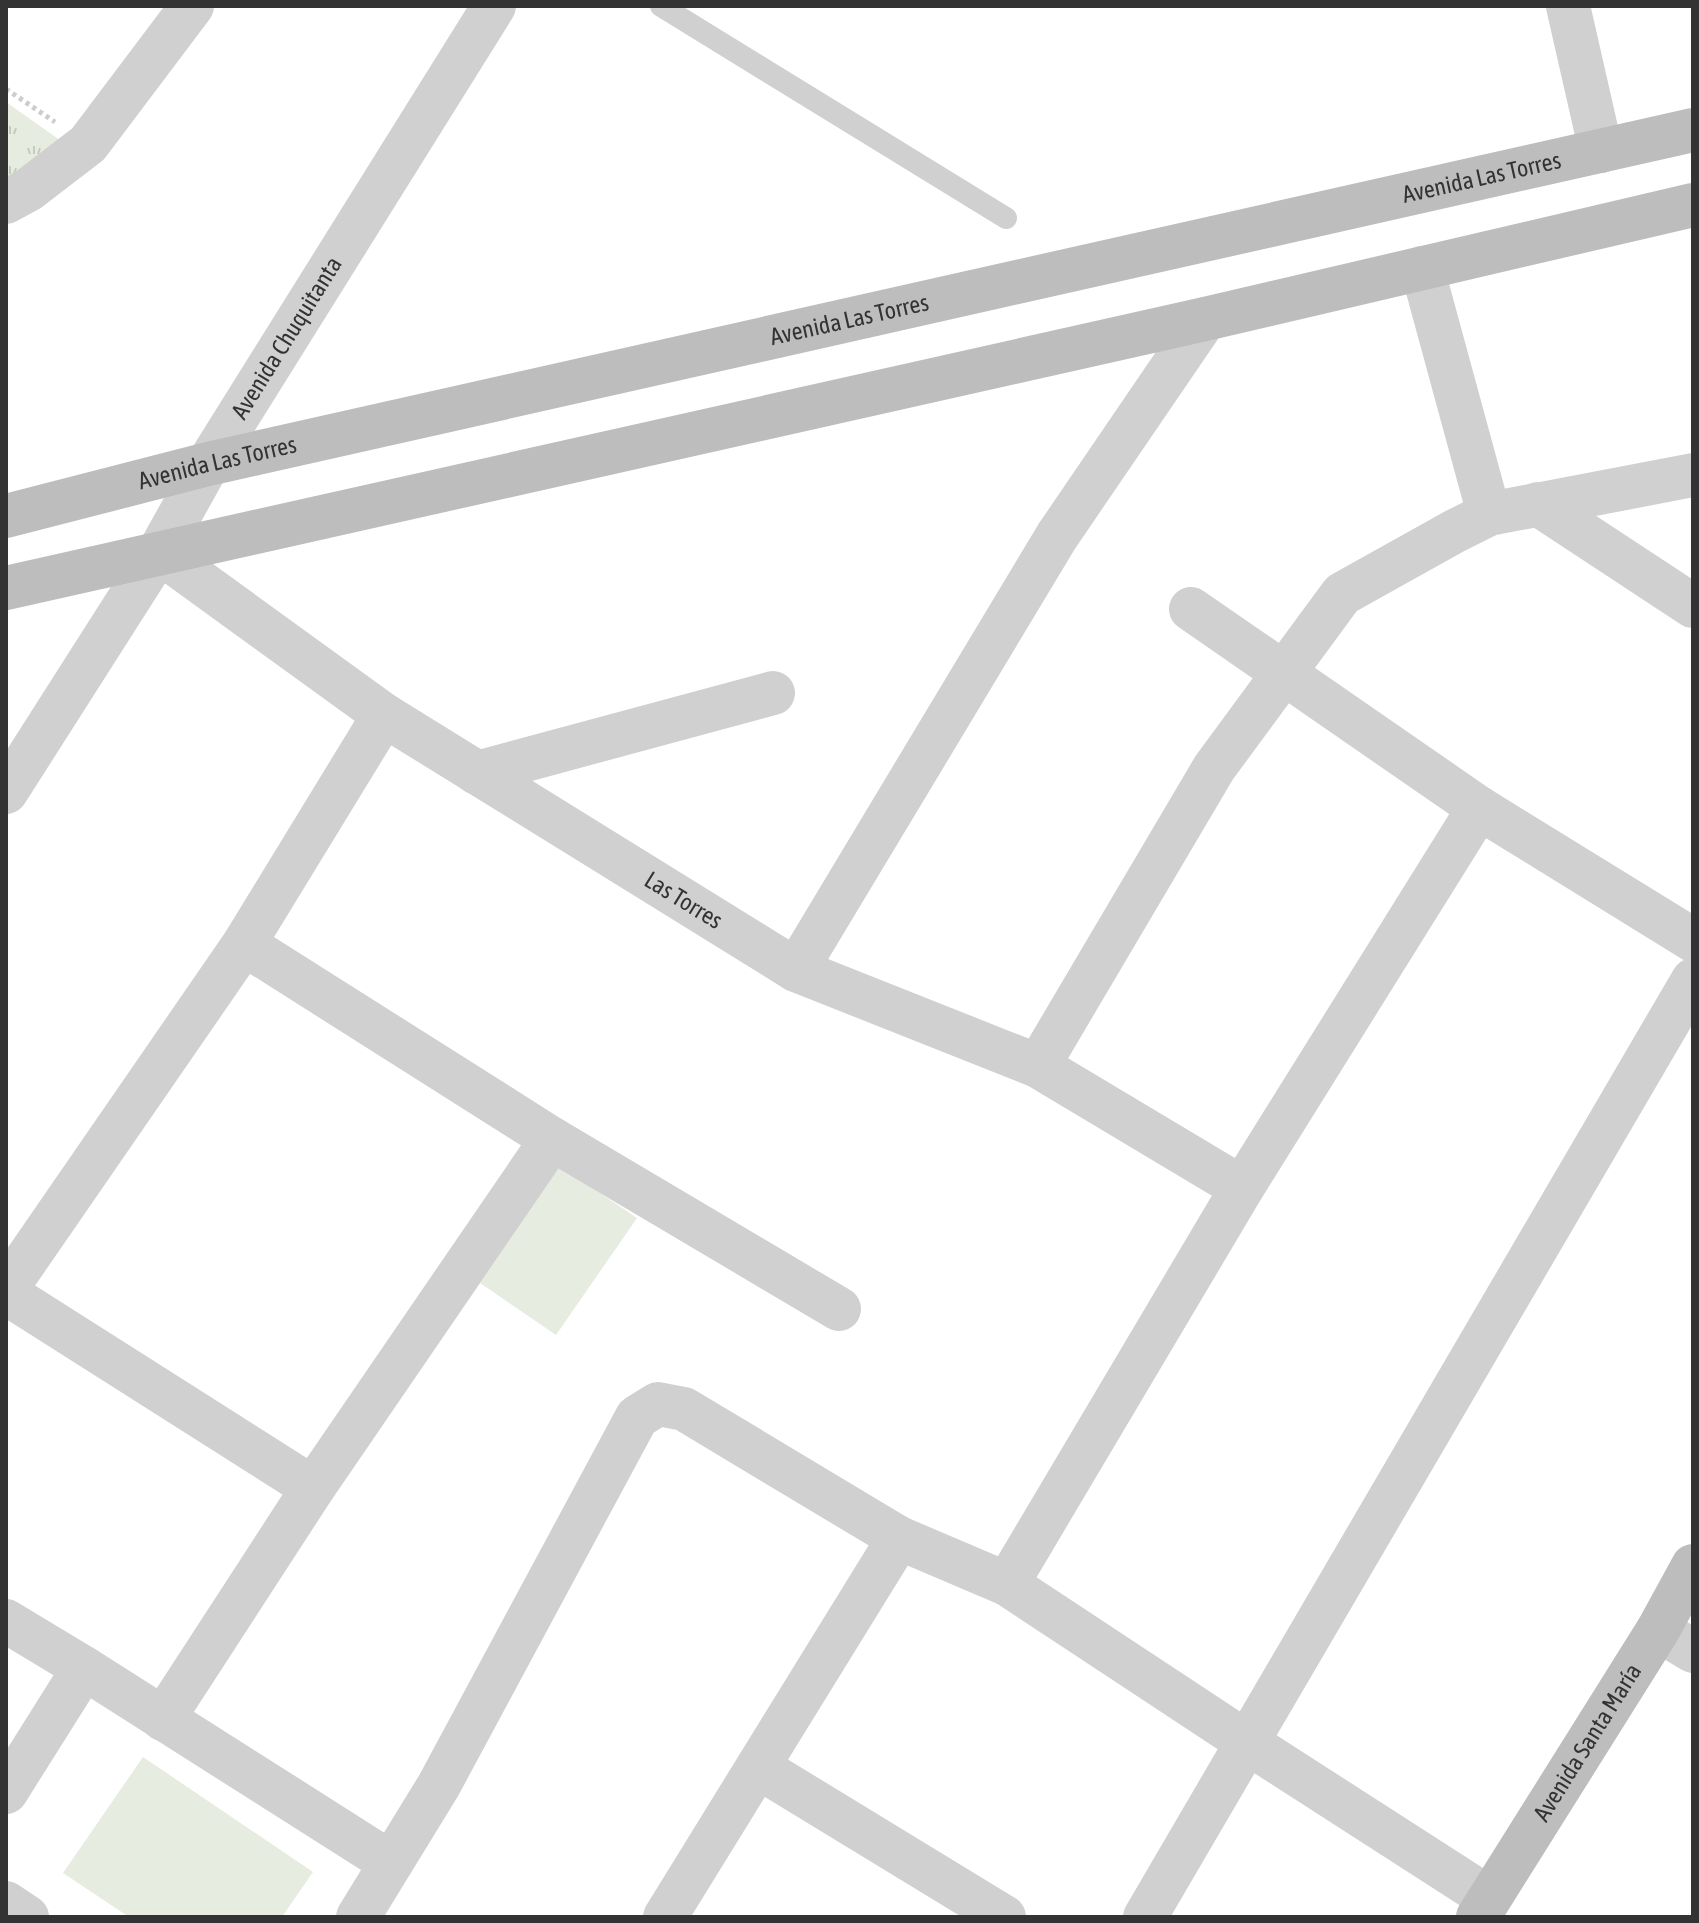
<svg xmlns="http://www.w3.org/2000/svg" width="1699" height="1923" font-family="'Asap Condensed',sans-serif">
<defs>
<pattern id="park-tufts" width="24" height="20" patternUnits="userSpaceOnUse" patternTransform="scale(2)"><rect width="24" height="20" fill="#e6ecdf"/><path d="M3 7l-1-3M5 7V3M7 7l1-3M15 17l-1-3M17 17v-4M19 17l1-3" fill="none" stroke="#c6cbc0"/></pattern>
</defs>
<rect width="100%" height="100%" fill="#fff"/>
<path fill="#e6ecdf" d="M560,1166l77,52 -81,117 -76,-52z
M143,1757l170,115 -31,45h-153l-66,-44z"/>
<path fill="url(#park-tufts)" d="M6,102l58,41 -58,48z"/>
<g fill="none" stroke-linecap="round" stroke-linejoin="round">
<path stroke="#cdcdcd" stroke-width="5" stroke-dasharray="4 4" stroke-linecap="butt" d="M6,89l49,33"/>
<path stroke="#d0d0d0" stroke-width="22" d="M661,6l345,212"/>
<g stroke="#d0d0d0" stroke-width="44">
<path d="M1568,6l33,145"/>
<path d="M6,202l22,-12 60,-46 104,-138"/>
<path d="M1422,268l67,246"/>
<path d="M1538,504l155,102"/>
<path id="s1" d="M159,552l225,163 412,255 242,96 204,122"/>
<path d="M1191,609l288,199 214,132"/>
<path d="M477,773l296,-80"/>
<path id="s2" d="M6,792l153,-240 49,-88 286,-458"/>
<path d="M244,944l308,195 287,170"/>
<path d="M796,970l261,-434 148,-217"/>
<path d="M1038,1066l176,-298 128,-174 113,-63 34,-17 204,-39"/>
<path d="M6,1289l238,-345 140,-229"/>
<path d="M6,1293l307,195"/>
<path d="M1007,1584l235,-396 237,-380"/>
<path d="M6,1621l78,47 307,195"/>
<path d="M1658,1630l35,21"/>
<path d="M163,1719l150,-231 239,-349"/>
<path d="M758,1767l246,150"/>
<path d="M6,1792l78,-124"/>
<path d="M6,1903l21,14"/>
<path d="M358,1917l81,-132 198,-368 21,-13 26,5 215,129 108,46 241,159 241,155"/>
<path d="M665,1917l234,-379"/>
<path d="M1145,1917l548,-937"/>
</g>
<g stroke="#bdbdbd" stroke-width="44">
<path id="s3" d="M6,516l202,-52 1485,-334"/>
<path d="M6,588l1199,-269 488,-114"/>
<path id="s4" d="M1478,1917l180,-287 35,-64"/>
</g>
</g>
<g text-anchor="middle" stroke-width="8" stroke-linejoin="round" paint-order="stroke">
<g font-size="24" fill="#333" stroke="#fff">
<text dy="8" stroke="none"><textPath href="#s3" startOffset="1514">Avenida Las Torres</textPath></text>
<text dy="8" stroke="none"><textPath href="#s3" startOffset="866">Avenida Las Torres</textPath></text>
<text dy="8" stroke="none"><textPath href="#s2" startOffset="534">Avenida Chuquitanta</textPath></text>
<text dy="8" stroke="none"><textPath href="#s3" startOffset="218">Avenida Las Torres</textPath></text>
<text dy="8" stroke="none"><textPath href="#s1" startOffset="630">Las Torres</textPath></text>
<text dy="8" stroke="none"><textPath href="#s4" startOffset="206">Avenida Santa María</textPath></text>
</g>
</g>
<rect width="1699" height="1923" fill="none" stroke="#333333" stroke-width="16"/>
</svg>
